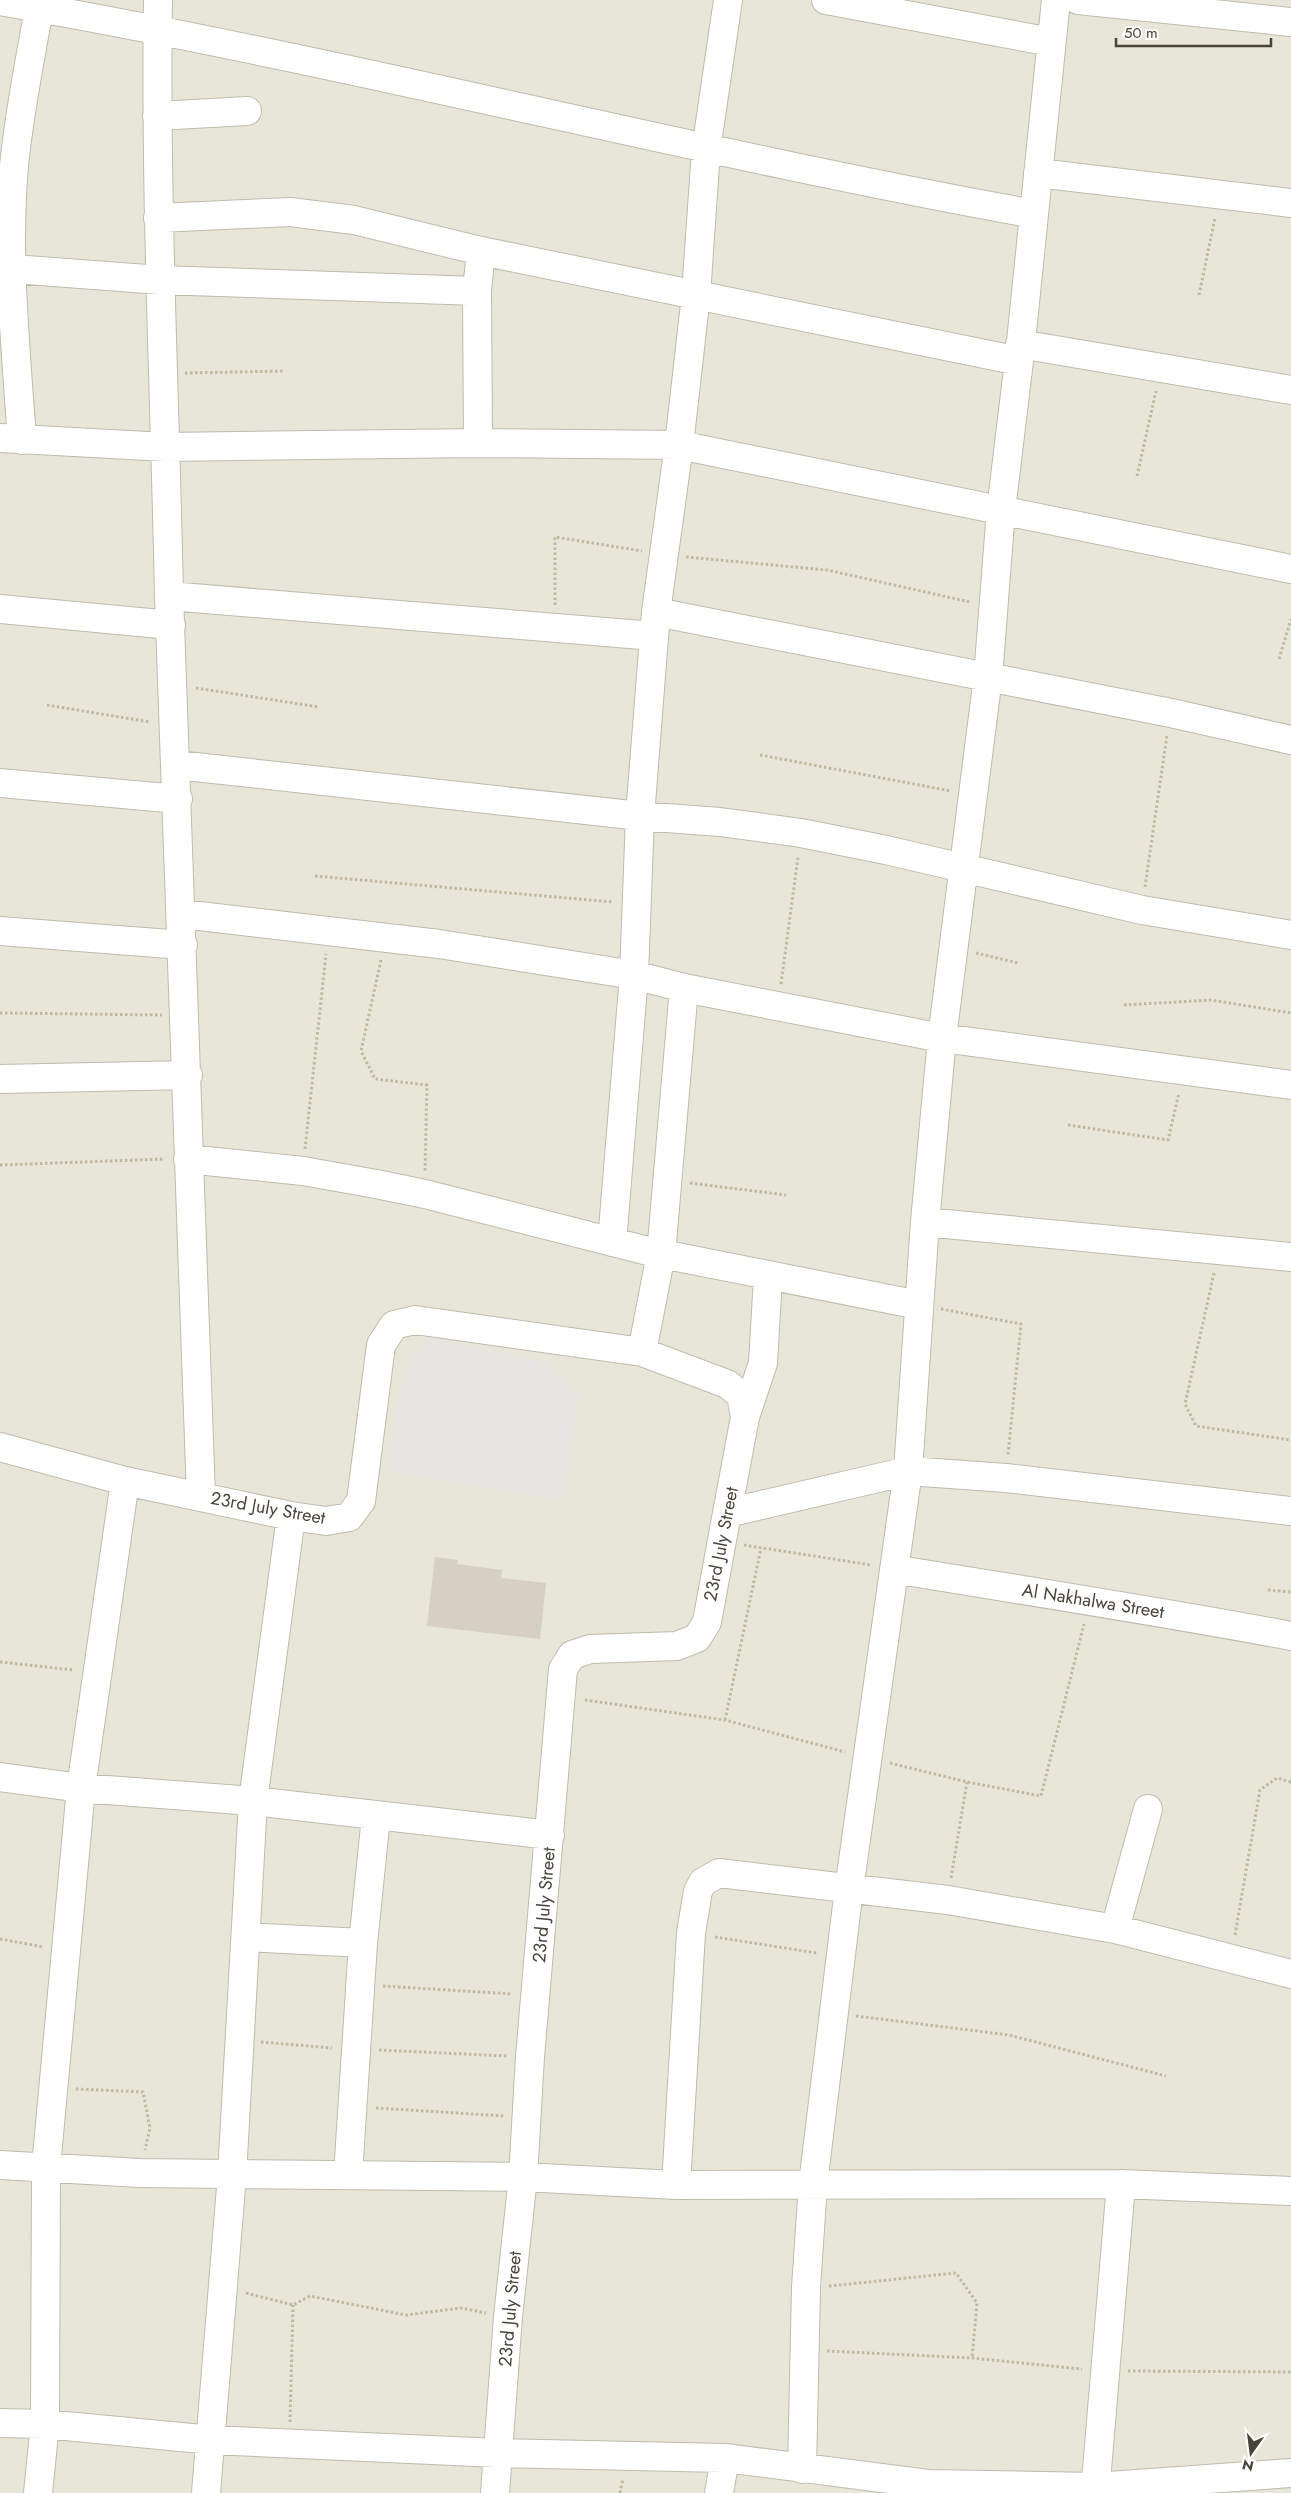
<svg xmlns="http://www.w3.org/2000/svg" width="1291" height="2493" font-family="Jost,sans-serif">
<rect width="100%" height="100%" fill="#f4f3eb"/>
<path fill="#e8e5d9" d="M0,0h1291v2493h-1291z"/>
<path fill="#e6e5e2" d="M430,1337l117,26 33,32 -17,106 -173,-29 6,-71 16,-46z"/>
<path fill="#d5d0c1" d="M435,1557l23,3 -1,4 45,6 -1,8 45,5 -6,56 -113,-13z"/>
<g fill="none" stroke-linecap="round" stroke-linejoin="round">
<defs>
<path id="minor" d="M158,0c-3,199 7,397 11,596l32,901
M826,0l225,42
M1078,0l213,22
M0,1l39,7
M157,116l90,-5
M1038,173l253,30
M158,218l132,-6 64,8 127,31 538,110
M0,268l160,12 317,11
M1020,344l271,46
M0,438l166,9 312,-4 201,2 612,124
M22,440c-6,-90 -16,-183 -8,-274 5,-53 16,-105 25,-158 334,60 662,146 995,206
M478,443l-1,-152 4,-40
M169,596l485,40
M0,609l171,16
M656,612l515,101 120,27
M177,765l463,51 80,6 81,11 85,17 256,60 149,25
M0,783l178,16
M182,914l257,30 195,31 50,13 258,50 349,47
M0,931l183,14
M0,1079l188,-4
M188,1159l115,12 73,13 49,10 227,58 267,53
M925,1222l366,35
M612,1242l22,-267 6,-159 16,-204 23,-167 17,-150 10,-145 22,-150
M642,1352l19,-98 23,-266
M745,1417l18,-54 5,-86
M0,1447l125,34 166,35 35,5 23,-4 12,-16 20,-156 13,-20 21,-5 227,32 85,32 14,11 4,22 -18,96 -20,109 -10,16 -20,8 -87,3 -18,6 -9,14 -33,388 -7,120 -15,140 -13,176
M727,1513l181,-42 98,7 285,33
M894,1569c132,22 265,42 397,67
M0,1777l81,11 172,13 297,34
M1115,1929l33,-120
M246,1937l117,6
M0,2165l140,8 383,4 153,8 445,-1 170,7
M348,2175l15,-232 13,-126
M676,2185l15,-252 7,-42 5,-9 16,-9 229,27 167,29 176,45
M0,2423l45,1 167,16 286,13 227,5 203,26 167,3 196,-14
M802,2469l4,-181 7,-104 36,-295 59,-418 17,-249 17,-184 46,-361 13,-167 18,-149 37,-361
M38,2493l7,-69 1,-257 35,-379 44,-307
M206,2493l26,-318 21,-374 38,-285
M719,2493l6,-35
M1095,2493l26,-309"/>
</defs>
<use href="#minor" stroke="#bfbcae" stroke-width="30"/>
<path stroke="#c0b9a0" stroke-width="3" stroke-dasharray="2.5 2.5" stroke-linecap="butt" d="M1199,295l16,-77
M185,373l99,-2
M1137,476l19,-85
M686,557l141,13 143,32
M555,605v-68l87,14
M1279,659l12,-40
M196,688l123,19
M47,705l103,17
M760,755l191,36
M315,876l298,26
M1145,887l22,-152
M976,953l42,10
M381,960l-20,91 14,28 52,6 -2,86
M781,984l17,-127
M1124,1005l87,-5 80,13
M0,1013l162,2
M1068,1125l100,15 11,-47
M305,1149l21,-195
M0,1165l165,-6
M690,1183l96,12
M1214,1273l-29,131 11,22 95,14
M941,1309l80,15 -13,131
M744,1545l127,20
M1268,1590l23,2
M0,1662l74,8
M585,1700l140,20 120,32
M725,1720l36,-172
M890,1763l77,19 74,14 43,-172
M951,1878l16,-96
M1235,1935l25,-145 17,-12 14,4
M715,1937l102,16
M0,1939l44,8
M383,1986l129,8
M856,2016l153,19 157,41
M261,2042l71,6
M379,2050l128,6
M76,2089l67,3 7,36 -5,22
M376,2108l129,8
M829,2286l127,-13 21,30 -5,55
M246,2293l47,12 17,-9 96,19 55,-7 25,5
M827,2351l145,7 110,11
M1128,2371l163,1
M290,2422l3,-117
M620,2493l3,-14"/>
<use href="#minor" stroke="#fff" stroke-width="28"/>
</g>
<g text-anchor="middle" stroke-width="5" stroke-linejoin="round" paint-order="stroke">
<g font-size="18" fill="#484439" stroke="#fff">
<text transform="translate(268 1508) rotate(10)" y="6">23rd July Street</text>
<text transform="translate(721 1544) rotate(-79)" y="6">23rd July Street</text>
<text transform="translate(1093 1601) rotate(9)" y="6">Al Nakhalwa Street</text>
<text transform="translate(544 1905) rotate(-85)" y="6">23rd July Street</text>
<text transform="translate(510 2309) rotate(-85)" y="6">23rd July Street</text>
</g>
</g>
<g transform="translate(1251 2453) rotate(194)" stroke="#ffffff" stroke-width="4" paint-order="stroke">
<path d="M0-4L9 19L0 12L-9 19Z" fill="#484439"/>
<text y="-8" font-size="14" font-weight="bold" text-anchor="middle" fill="#484439">N</text>
</g>
<path d="M1116 38v8h155v-8" fill="none" stroke="#484439" stroke-width="2.5"/>
<text x="1124" y="38" font-size="15" fill="#484439" stroke="#ffffff" stroke-width="4" paint-order="stroke">50 m</text>
</svg>
